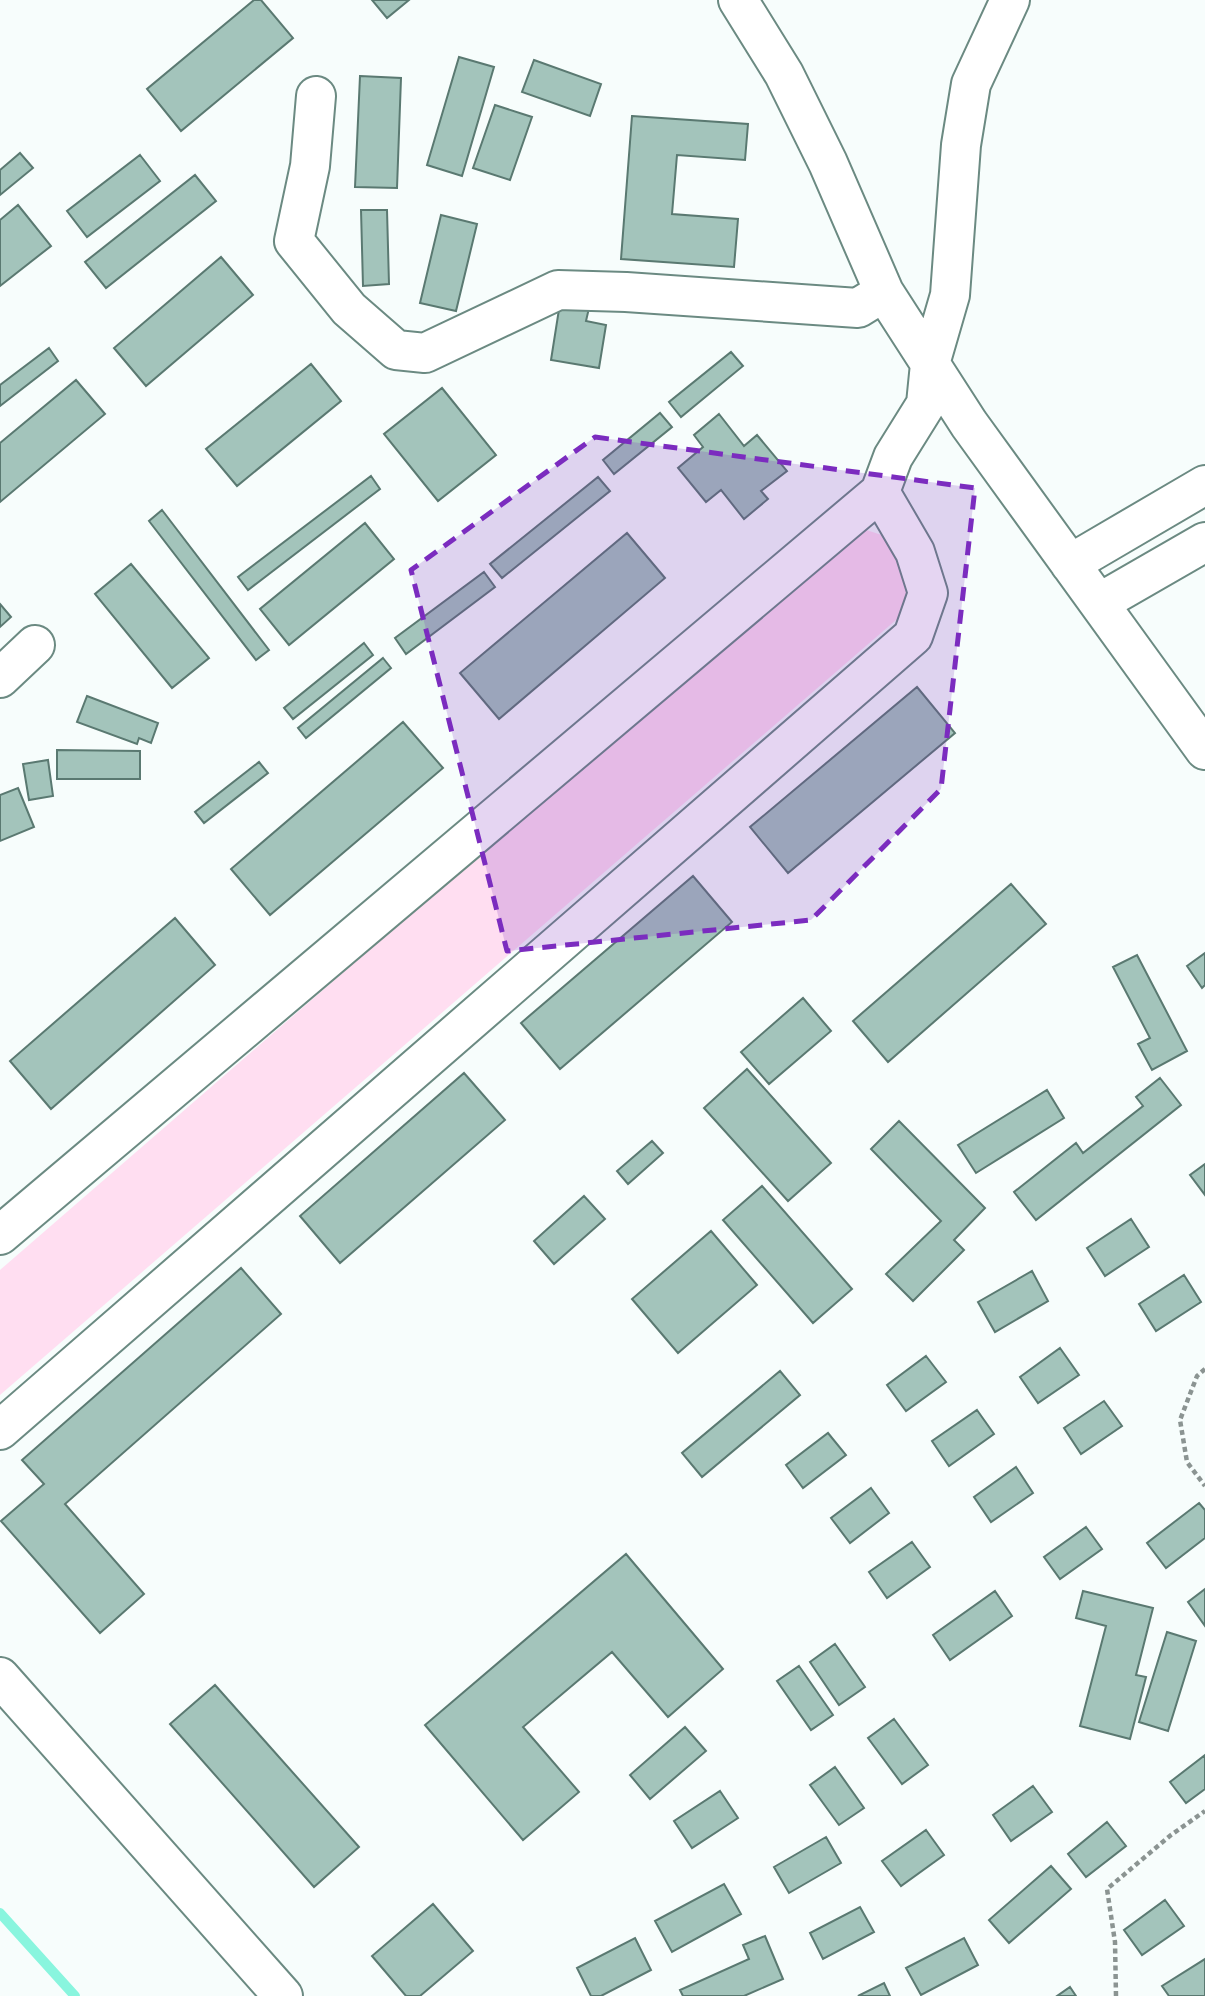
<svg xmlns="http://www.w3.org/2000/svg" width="1205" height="1996" font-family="'IBM Plex Sans',sans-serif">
<rect width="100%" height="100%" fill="#f7fdfc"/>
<path fill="#ffdef1" d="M857,527l34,11 17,18 3,51 -911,788v-125z"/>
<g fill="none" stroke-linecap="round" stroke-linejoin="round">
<path stroke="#89f5de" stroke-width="10" d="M0,1913l75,83"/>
</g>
<path fill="#a3c4bb" stroke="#5a7971" stroke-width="2" d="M254,0h7l32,38 -112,93 -34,-42z
M372,0h37l-22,18z
M459,57l35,10 -32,109 -35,-11z
M534,60l67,24 -11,32 -68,-24z
M360,76l41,2 -4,110 -42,-1z
M495,105l37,12 -22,63 -37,-12z
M632,116l116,8 -3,36 -68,-5 -5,59 66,5 -4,48 -113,-8z
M20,153l13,15 -33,27v-25z
M140,155l20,26 -73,56 -20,-26z
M195,175l21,26 -110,87 -21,-26z
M18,205l33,41 -51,40v-66z
M361,210h26l2,74 -26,2z
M441,215l36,9 -21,87 -36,-8z
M221,257l32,38 -107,91 -32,-38z
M560,303l29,5 -3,13 20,4 -7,43 -48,-8z
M49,348l9,13 -58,45v-21z
M731,352l12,14 -62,51 -12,-15z
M311,364l30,37 -104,85 -31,-37z
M76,380l29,34 -105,88v-59z
M442,388l54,67 -58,46 -54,-67z
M660,413l12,14 -58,47 -11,-14z
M719,414l25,32 13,-11 30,36 -26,20 7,8 -24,20 -23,-29 -15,12 -28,-34 25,-21 -9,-12z
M371,476l9,13 -132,101 -10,-13z
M598,477l12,14 -108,87 -12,-14z
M162,510l107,140 -13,10 -107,-139z
M365,523l29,36 -105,86 -29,-36z
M627,533l38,45 -166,141 -39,-46z
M131,564l78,94 -37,30 -77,-94z
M484,572l11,15 -89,67 -11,-16z
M0,604l11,13 -11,10z
M364,643l9,12 -80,64 -9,-11z
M383,658l8,10 -85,70 -8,-10z
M917,687l38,46 -167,140 -38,-46z
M87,696l71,27 -7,20 -12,-5 -2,6 -60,-22z
M403,722l40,46 -173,147 -39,-46z
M57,750l83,1v28h-83z
M48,760l5,36 -24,4 -6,-36z
M259,762l9,11 -64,50 -9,-11z
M18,788l16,39 -34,14v-46z
M693,876l39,46 -172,147 -39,-46z
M1011,884l35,40 -158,138 -35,-41z
M175,918l40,47 -164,144 -41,-48z
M1205,953v32l-3,3 -15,-22z
M1137,955l50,96 -35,19 -14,-26 12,-6 -37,-71z
M803,998l28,33 -62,53 -28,-32z
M747,1069l84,94 -43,38 -84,-93z
M464,1073l41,47 -165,143 -40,-47z
M1160,1078l21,27 -145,115 -22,-28 62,-49 7,10 60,-47 -7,-9z
M1047,1090l17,28 -88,55 -18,-28z
M899,1121l86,87 -31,32 10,10 -51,51 -27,-27 55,-53 -70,-72z
M652,1141l11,12 -35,31 -11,-13z
M1205,1164v31l-15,-20z
M762,1186l90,103 -39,34 -90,-103z
M584,1196l21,23 -51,45 -20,-23z
M1131,1219l18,28 -44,29 -18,-28z
M711,1231l46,54 -79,68 -46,-54z
M241,1268l40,46 -216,190 79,90 -44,39 -99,-112 43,-37 -22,-24z
M1032,1271l16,30 -53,31 -17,-30z
M1184,1275l17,27 -45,29 -17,-27z
M1060,1348l19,27 -41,28 -18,-26z
M926,1356l20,26 -40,29 -19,-26z
M780,1371l20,24 -98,82 -20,-24z
M1104,1401l18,25 -41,28 -17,-26z
M977,1410l17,24 -45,32 -17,-25z
M828,1433l18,22 -43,33 -17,-23z
M1016,1467l17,26 -42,29 -17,-25z
M871,1488l18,25 -39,30 -19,-25z
M1199,1503l6,7v28l-39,30 -19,-25z
M1086,1527l16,22 -42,30 -16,-22z
M912,1542l18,25 -43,31 -18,-26z
M626,1554l97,115 -55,48 -56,-65 -89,75 56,65 -56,48 -98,-115z
M1205,1589v37l-17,-24z
M995,1591l17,25 -62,44 -17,-25z
M1083,1591l70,17 -17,67 10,2 -16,62 -50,-13 26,-100 -30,-8z
M1167,1632l29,9 -28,90 -29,-9z
M835,1644l30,43 -26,18 -29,-43z
M799,1666l34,49 -22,15 -34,-49z
M215,1685l144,162 -45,40 -144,-163z
M894,1719l34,46 -26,19 -34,-46z
M685,1727l21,24 -56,48 -20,-24z
M1205,1755v34l-19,14 -16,-21z
M835,1767l29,41 -25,17 -29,-40z
M1033,1786l19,26 -41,29 -18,-26z
M720,1791l18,27 -46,30 -18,-27z
M1107,1822l19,24 -40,31 -18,-23z
M926,1830l18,25 -43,31 -19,-25z
M826,1837l15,26 -52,30 -15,-26z
M1051,1866l20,23 -62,54 -20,-23z
M724,1884l17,30 -69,38 -17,-31z
M1165,1900l19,26 -42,29 -18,-25z
M433,1904l40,47 -53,45h-14l-34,-40z
M860,1907l14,25 -51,27 -13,-26z
M765,1936l18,43 -39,17h-61l-3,-6 69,-31 -6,-14z
M635,1938l16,32 -50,26h-10l-14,-28z
M964,1938l14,27 -57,30 -15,-27z
M1205,1959v37h-36l-7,-10z
M884,1983l6,13h-32z
M1070,1987l6,9h-19z"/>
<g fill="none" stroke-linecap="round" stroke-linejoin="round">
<defs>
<path id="minor" d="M738,0l46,74 44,89 56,129 85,132 236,326
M316,96l-6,70 -16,75 55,68 47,41 29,3 133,-63 68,2 232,16 26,-16
M880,492l13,-35 33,-53 4,-40 20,-69 11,-150 10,-61 39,-84
M1070,564l135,-79
M1099,603l106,-61
M0,678l35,-33
M0,1235l880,-743 35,60 13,41 -15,43 -913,794
M0,1677l283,319"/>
</defs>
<use href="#minor" stroke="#6b8a82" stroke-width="42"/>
<path stroke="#8b9492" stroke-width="4.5" stroke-dasharray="5 3.5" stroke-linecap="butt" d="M1205,1369l-8,7 -17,44 7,42 18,24
M1116,1996l-1,-54 -8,-53 64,-54 34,-24"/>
<use href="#minor" stroke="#fff" stroke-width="38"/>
</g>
<path fill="#7b2cbf" fill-opacity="0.2" stroke="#7b2cbf" stroke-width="5" stroke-dasharray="14 9" stroke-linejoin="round" d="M595,437l380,51 -34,301 -130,131 -304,31 -96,-381z"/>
</svg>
